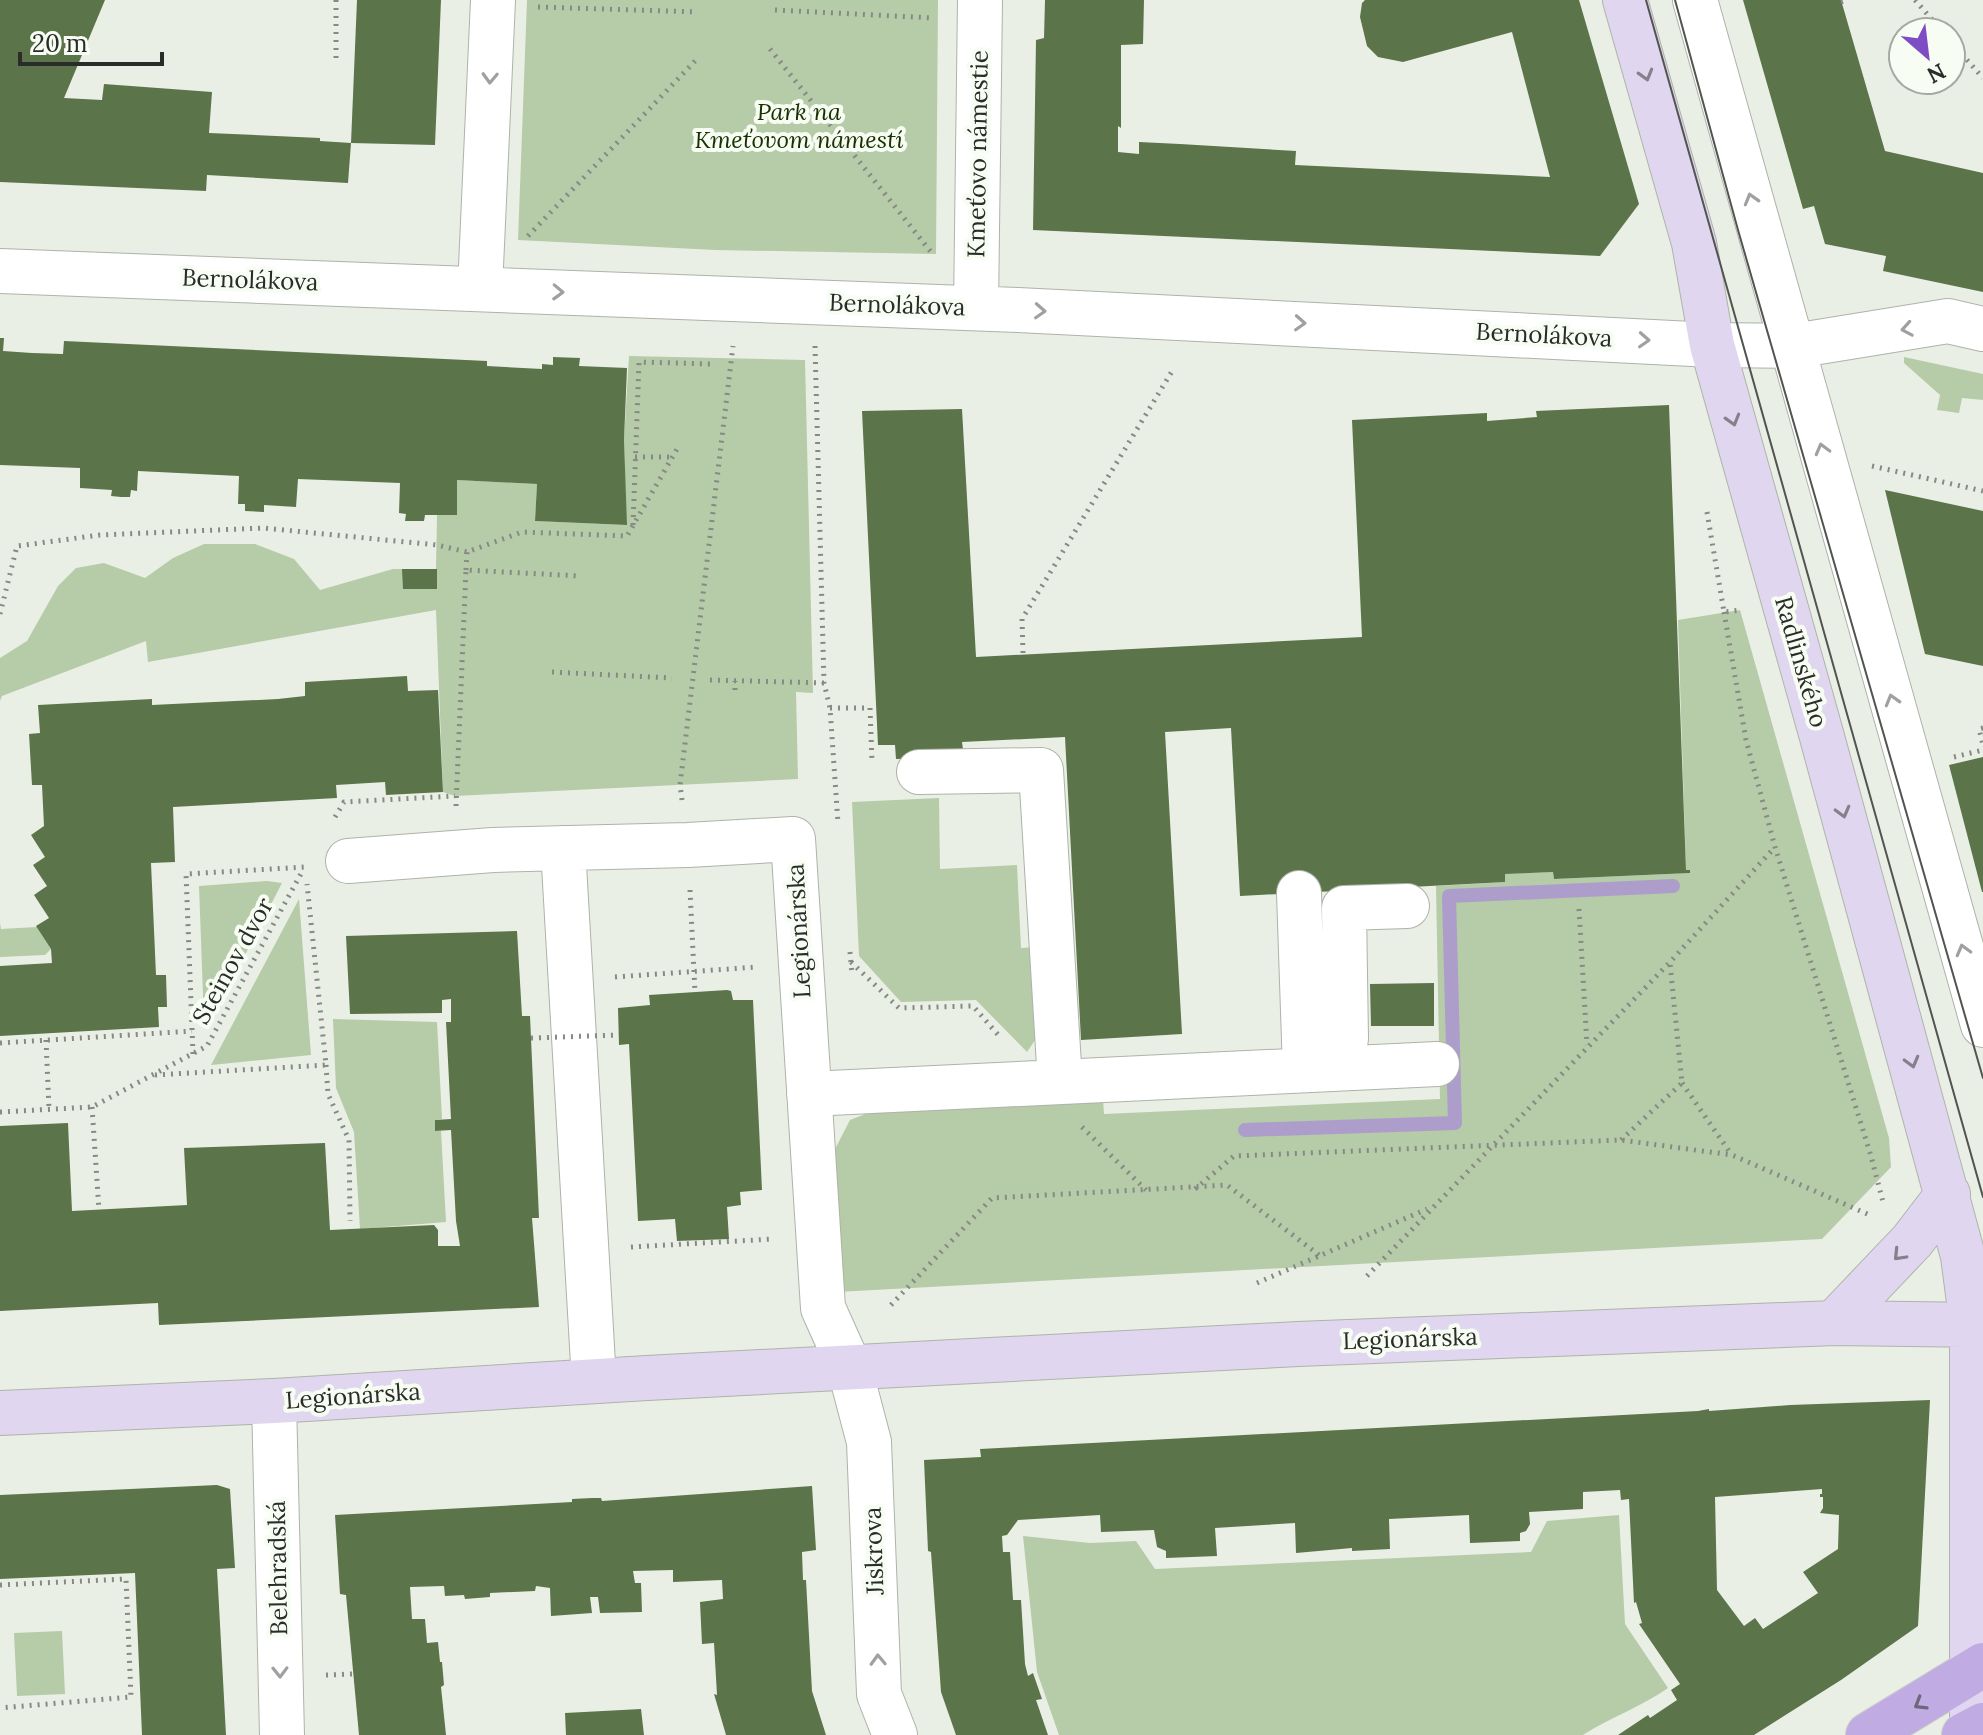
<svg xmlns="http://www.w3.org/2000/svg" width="1983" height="1735" font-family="Lora,serif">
<rect width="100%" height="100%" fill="#eaefe6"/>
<path fill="#b6cba8" d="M527,0h411l-2,254 -221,-4 -197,-10z
M629,356l176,4 8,333 -17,-1 2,87 -343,17 -12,-4 -7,-182 -288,52 -2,-21 -144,55 -2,5v-43l27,-17 31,-55 18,-18 28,-5 41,15 28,-20 31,-14h51l39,15 26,31 73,-21h43l1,-54h19l1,-35 80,4 -2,37 91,4 -2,-85z
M1904,357l79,17v26l-21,-2 -3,15 -22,-3 3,-15 -36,-32z
M1740,610l149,528 2,29 -69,72 -985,53 -5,-137 18,-35 31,-12 222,-9 1,15 336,-15 -4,-213 69,-4v-8l48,-2 1,7 136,-6v-3h-4l-8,-250z
M939,798l1,71 77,-4 4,83 17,-1 -1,90 -10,15 -51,-52 -75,2 -42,-46 -7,-154z
M267,881l15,2 -72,140 -6,-1 -5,-136z
M299,899l12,156 -100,10z
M0,923l1,6 36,-2 14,22 -6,6 -45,2z
M333,1019l104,3 5,97 -7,1v11h6l5,91 -86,7 -6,-97 -18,-44z
M1619,1515l6,109 43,64c-27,19 -57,29 -85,47h-524l-22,-63 -14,-136 67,7 46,-2 19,28 376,-17 16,-31z
M62,1631l3,63 -48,2 -3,-63z"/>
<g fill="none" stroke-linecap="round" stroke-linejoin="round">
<path stroke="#ac9dcb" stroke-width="14" d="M1245,1130l210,-7 -6,-227 224,-10"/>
</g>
<path fill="#5b744a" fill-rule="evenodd" d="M0,0h105l-41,98 38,2 2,-16 108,8 -3,41 111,5v3l31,2 -3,40 -141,-8 -1,16 -206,-9z
M357,0h84l-6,145 -84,-2z
M1045,0h99l-1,44 -22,1v83l-3,-2v26l21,2v-12l41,2 116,7 -1,14 255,12 -38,-145 -109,30 -25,-5 -11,-11 -7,-29 2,-14 3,-3h214l60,204 -39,52 -567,-26 3,-190 8,-2z
M1743,0h98l44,151 98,22v119l-100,-21 3,-15 -61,-12 -11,-38 -11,3z
M0,338h4l-1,13 29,2 31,1 1,-13 423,20v5l55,3v-5l11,1v-8l27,1 -1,8 48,2 -3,72 3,85 -92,-4 2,-37 -80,-4v35h-32l-1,6h-19l1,-7 -7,-1 1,-30 -102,-4 -2,28 -32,-2v7l-19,-1v-7h-7l1,-28 -101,-5 -1,20 -6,-1 -1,7h-9l-10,-1 1,-6 -32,-2v-20l-80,-3z
M1669,405l17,465h4v3l-136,6 -1,-7 -48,2v8l-265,14 -9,-168 -66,4 17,302 -101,6 -16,-303 -103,5 2,15 -68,2 -1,-14h-17l-16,-334 100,-2 14,248 386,-20 -10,-217 135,-7v8l50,-4 -1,-6z
M1885,490l98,21v155l-58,-12z
M402,569h35v20h-34z
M407,676l1,15 30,-1 5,102 -57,3 -1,-13 -49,3 1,13 -164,9 2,55 -24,1 5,112h10l1,32h-9l1,20 -159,9v-70l52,-3 -1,-14 -15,-23 13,-8 -15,-23 13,-9 -14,-21 12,-8 -14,-22 13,-9 -2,-41h-10l-3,-51 11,-1 -2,-28 114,-6v6l126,-6 27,-3v-14z
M1983,757v135h-1l-33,-127z
M517,931l5,85h8l9,202h-7l7,89 -380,18 -1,-22 -158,8v-185l68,-3 4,88 115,-6 -3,-57 141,-5 5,87 104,-5 4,5v16h22l-4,-25 -5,-91 -16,1v-11l16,-1 -5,-97h5v-23l-9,1v13l-92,1 -4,-78z
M1434,983v43h-63l-1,-42z
M727,990l4,1 2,9h20l9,190 -22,2 1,13 -14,2 2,32 -52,2 -2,-22 -37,2 -9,-177 -10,1 -1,-37 32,-3 -1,-10z
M1930,1400l-12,226 -77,54 -87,55h-136l30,-20 2,3 27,-18 -6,-10 9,-6 -41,-60 3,-1 -6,-21 -2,1 -5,-104 -8,1 -1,-10 -37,2v17l-54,3 1,12 -4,7 -6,2v8l-50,2 -1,-28 -80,4 1,30 -38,2v-3l-56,5 -1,-30 -80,5 2,28 -51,2v-7l-9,-4 -3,-17 -53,2 -1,-17 -82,5 -11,15 -5,1 1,16h7l3,48h8l4,64 3,12 5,-3 9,26 -6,1 12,35h-92l-15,-43 -10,-140 -3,-1 -4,-91 57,-3 -1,-8 718,-38 11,-2v2l81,-6zM1822,1489v5h-2v3h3v11l-3,5 19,2 -1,34 -35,23 15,21 -55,36 -8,-11 -11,8 -27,-36 -2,-93z
M217,1485l13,4 5,79 -18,1 9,166h-84l-7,-162 -135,6v-84z
M812,1486l4,64 -14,2 1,28h3l6,111 14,44h-100l-12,-41 3,1 -3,-52 -12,1 -2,-42 23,-3 -1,-19 -49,2v-12l-40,1 2,12h6l1,29 -42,1 -2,-16h-8l2,16 -41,3 -1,-28 -14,-2 -1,5 -45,2v4l-25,2 -1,-4 -19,1 -1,-10 -34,1 2,32h13l2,24 11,-1 2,20h2l2,23 -3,2 5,48h-87l-13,-140 -6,-1 -5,-79 237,-13v-3l20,-1h9l1,3z
M641,1709l3,26h-78l-1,-22z"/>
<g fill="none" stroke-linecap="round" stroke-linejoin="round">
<defs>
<path id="minor" d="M1695,0l288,1025
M0,271l1018,39 694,35 82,1 154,-25 35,8
M480,289l13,-289
M976,308l4,-308
M919,772l122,-2 19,312
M563,848l31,533
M348,861l145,-11 195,-5 105,-6 30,469 26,58 20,76 10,252 16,41
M1299,893l6,177
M1305,1070l41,-31 -2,-131 63,-2
M809,1094l628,-30
M274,1401l8,334"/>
<path id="secondary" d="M1625,0l69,243 18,102 110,392 141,519 9,69v410
M1834,1323l78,-82 36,-47
M0,1413l274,-12 373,-23 651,-34 536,-21 149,2"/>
<path id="primary" d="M1868,1735l115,-70
M1964,1735l19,-10"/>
</defs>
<use href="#minor" stroke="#aeb3aa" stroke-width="46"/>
<use href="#secondary" stroke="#aeb3aa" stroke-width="46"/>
<use href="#primary" stroke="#ccc" stroke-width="46"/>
<path stroke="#868a84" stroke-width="5" stroke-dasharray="2 6" stroke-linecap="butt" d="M336,0v58
M1915,0l28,32
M1841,2l6,-2
M538,7l159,5
M775,10l159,8
M1951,42l32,36
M770,49l161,203
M528,236l168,-176
M815,346l9,337 6,25 8,115
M635,457h36
M1872,466l111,25
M1707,512l17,100 17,-2
M633,525l6,-163 72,2
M466,570l1,-18
M1724,612l22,128 29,107 96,309 12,46
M0,614l17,-68 83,-11 163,-7 174,17 30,7 55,-20 105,4 50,-87
M1023,653l-1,-34 152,-251
M552,672l120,6
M710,680l114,3
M735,690v-9
M830,708h40l2,54
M1983,728l-4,1 4,16
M1954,757l29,-7
M682,800l-2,-15 53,-439
M456,806l10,-236 114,6
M335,817l9,-15 111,-6
M690,890l5,103
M1579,909l8,136
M850,952l2,22
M851,962l48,46 74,-2 27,31
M615,977l142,-10
M46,1040l3,69
M0,1043l192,-12
M193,1054l-7,-180 119,-7
M326,1065l2,29 21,46 1,81
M155,1075l171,-10 -19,-181
M1682,1083l49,71
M92,1107l7,103
M0,1112l92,-5 115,-61 96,-176
M1082,1127l64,63
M1621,1140l61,-57 -12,-120
M1195,1189l39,-33 387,-16 111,15 140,61
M631,1247l142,-8
M1367,1276l303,-314 105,-115
M1257,1283l170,-74
M891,1305l101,-107 235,-13 92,70
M0,1585l126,-6 5,118 -131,11
M326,1675l27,-1"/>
<use href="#minor" stroke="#fff" stroke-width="44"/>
<use href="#secondary" stroke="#e0d6f0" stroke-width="44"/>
<use href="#primary" stroke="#c0ace2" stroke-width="44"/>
<path stroke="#525450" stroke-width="2" d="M1646,0l337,1197
M1675,0l63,230 245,848"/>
<path stroke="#868a84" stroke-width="5" stroke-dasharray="2 6" stroke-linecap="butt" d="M531,1038l88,-3"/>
</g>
<defs><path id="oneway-chevron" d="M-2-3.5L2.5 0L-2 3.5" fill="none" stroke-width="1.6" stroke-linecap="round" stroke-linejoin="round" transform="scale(2)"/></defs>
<g stroke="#85818c">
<use href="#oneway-chevron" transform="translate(1646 75) rotate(74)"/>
<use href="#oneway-chevron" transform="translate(1733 420) rotate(74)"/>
<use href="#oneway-chevron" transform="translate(1843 812) rotate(75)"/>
<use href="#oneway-chevron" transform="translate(1912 1062) rotate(75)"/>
<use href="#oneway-chevron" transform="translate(1899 1255) rotate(134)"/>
</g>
<g stroke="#9fa09f">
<use href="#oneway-chevron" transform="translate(490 78) rotate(92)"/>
<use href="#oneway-chevron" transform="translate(1751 199) rotate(-106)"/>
<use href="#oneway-chevron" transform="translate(558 292) rotate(2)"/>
<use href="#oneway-chevron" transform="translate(1040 311) rotate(3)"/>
<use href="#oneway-chevron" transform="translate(1300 323) rotate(3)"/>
<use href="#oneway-chevron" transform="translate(1907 329) rotate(170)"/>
<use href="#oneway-chevron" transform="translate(1644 340) rotate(3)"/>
<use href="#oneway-chevron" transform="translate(1822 449) rotate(-105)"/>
<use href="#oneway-chevron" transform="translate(1892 700) rotate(-106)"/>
<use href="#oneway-chevron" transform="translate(1963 950) rotate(-105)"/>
<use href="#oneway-chevron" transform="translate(878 1660) rotate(-92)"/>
<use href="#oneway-chevron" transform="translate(280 1672) rotate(89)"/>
</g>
<use stroke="#6e667c" href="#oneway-chevron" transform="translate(1920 1704) rotate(149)"/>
<g text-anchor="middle" stroke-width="8" stroke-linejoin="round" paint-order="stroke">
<g font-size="24" font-style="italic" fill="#193101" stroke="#f7fdf3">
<text x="799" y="120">Park na<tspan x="799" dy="28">Kmeťovom námestí</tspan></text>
</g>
<g font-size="24" fill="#2a2c29" stroke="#f7fdf3">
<text transform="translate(978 154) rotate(-89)" y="8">Kmeťovo námestie</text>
<text transform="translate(250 280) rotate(2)" y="8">Bernolákova</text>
<text transform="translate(897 305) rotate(2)" y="8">Bernolákova</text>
<text transform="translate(1544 335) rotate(3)" y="8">Bernolákova</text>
<text transform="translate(1801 662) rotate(74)" y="8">Radlinského</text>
<text transform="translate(799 931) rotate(-93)" y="8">Legionárska</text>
<text transform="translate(233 961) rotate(-61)" y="8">Steinov dvor</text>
<text transform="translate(1410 1339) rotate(-2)" y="8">Legionárska</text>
<text transform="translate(353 1396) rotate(-4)" y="8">Legionárska</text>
<text transform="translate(874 1551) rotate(-92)" y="8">Jiskrova</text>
<text transform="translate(278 1568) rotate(-91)" y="8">Belehradská</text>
</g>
</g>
<g transform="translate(1927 56) rotate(152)"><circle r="38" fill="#f7fdf3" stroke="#a5a9a2" stroke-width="2"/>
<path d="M0-6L14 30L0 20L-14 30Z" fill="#7e4cc4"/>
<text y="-12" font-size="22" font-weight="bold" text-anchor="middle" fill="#2a2c29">N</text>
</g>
<path d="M20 52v12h142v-12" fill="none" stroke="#2a2c29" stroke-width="4"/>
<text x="32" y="52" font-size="24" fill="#2a2c29" stroke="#f7fdf3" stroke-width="6" paint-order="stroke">20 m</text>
</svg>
